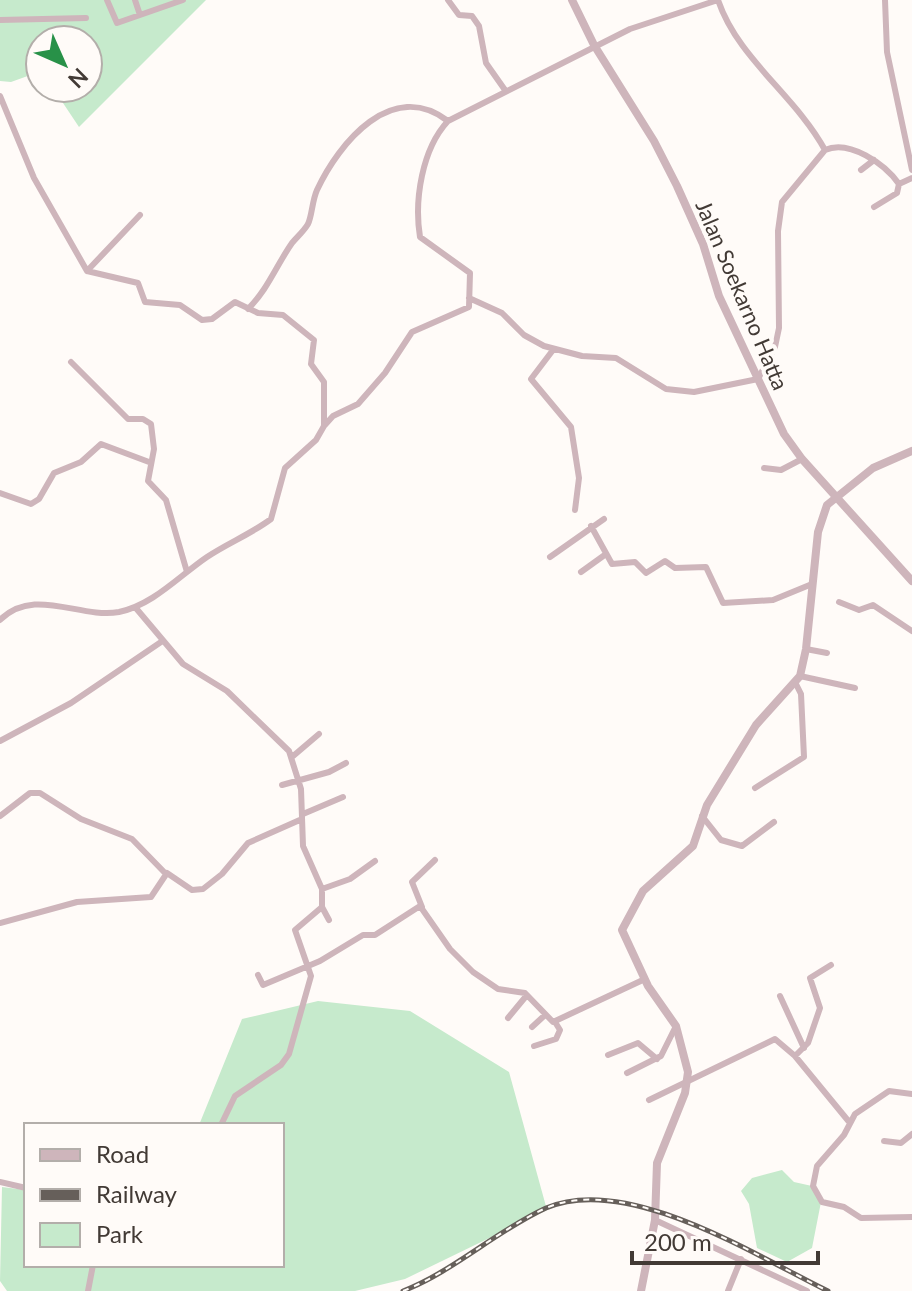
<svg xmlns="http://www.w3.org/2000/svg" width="912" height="1291" font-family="Lato,sans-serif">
<rect width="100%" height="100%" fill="#fffbf8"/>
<path fill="#c6eacc" d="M0,0h206l-127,127 -26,-39h35v-48h-48v36l-4,-3 -25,9 -11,-1z
M318,1001l92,10 99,61 38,138 -142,69 -50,12h-348l-7,-10 2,-94 24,3v75h256v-140h-83l43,-106z
M782,1170l12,12 18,4 9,16 -9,46 -25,14 -30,-14 -8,-44 -8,-13 11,-13z"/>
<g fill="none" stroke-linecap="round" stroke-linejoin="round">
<path stroke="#ceb5bb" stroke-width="6" d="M107,0l10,23 66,-23
M135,0l5,15
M448,0l11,15 13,1 7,10 7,37 19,27
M885,0l2,52 25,118
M0,20l86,-2
M0,96l34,82 53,93 51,12 7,19 35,3 22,15 10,-1 23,-17 23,11 25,2 31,25 -3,24 13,18v44l9,-10 25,-12 27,-31 27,-41 57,-25 1,-34 -50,-36c-6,-37 2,-88 28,-116l182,-92 88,-29
M825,150c24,-11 60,14 74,34
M861,170l13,-10
M874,207l23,-14 2,-9 13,-6
M87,271l53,-56
M469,298l33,15 22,22 20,11 38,10 34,2 50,31 28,3 64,-13 17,-32 4,-19 -1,-97 4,-29 43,-52c-30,-55 -87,-91 -107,-150
M248,309c20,-20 28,-43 44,-66 5,-6 12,-12 16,-19 4,-8 4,-23 9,-34 22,-47 75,-112 131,-69
M553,350l-22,29 40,48 8,51 -4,32
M71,362l57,57h15l8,5 3,25 -6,32 18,19 21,72
M764,468l17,2 21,-11
M0,493l31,11 8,-5 15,-26 27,-11 20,-18 48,18
M591,526l21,38 23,-2 11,11 19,-12 10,7 31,-1 17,36 50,-3 39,-16
M550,557l54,-38
M581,572l25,-18
M839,602l20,8 14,-5 39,26
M135,607l48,57 44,27 62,60 12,38 2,57 19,43v18l-27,23 16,46 -22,78 -8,11 -46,31 -14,29
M0,620c34,-34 79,-1 119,-8 34,-7 60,-36 88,-55 21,-14 44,-23 64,-38l14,-51 31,-28 8,-14
M806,649l21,4
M800,676l55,12
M0,741l71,-38 90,-61
M292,757l27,-23
M282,785l47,-13 17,-9
M755,788l49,-31 -3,-63 -6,-12
M303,814l40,-17
M0,816l30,-23h10l41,26 51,20 34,35
M702,816l19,24 21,6 32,-24
M322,889l28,-10 25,-18
M322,907l7,13
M422,907l-10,-25 23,-22
M0,923l77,-21 74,-5 16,-24 25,17 11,-1 19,-15 26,-31 54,-24
M258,975l5,10 57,-24 43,-26h12l45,-29 30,43 23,23 25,17 27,4 28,29 92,-43
M780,996l24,52
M508,1018l19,-23
M532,1027l13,-12
M534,1046l22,-7 4,-9 -5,-8
M608,1055l30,-12 19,16
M795,1056l13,-13 12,-35 -10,-30 21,-13
M627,1073l34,-17 15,-30
M912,1094l-23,-3 -34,23 -11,21 -27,31 -4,20 9,16 22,5 17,11 51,-1
M649,1100l126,-61 20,17 55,67
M884,1141l17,2 11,-9
M0,1182l26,6
M655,1220l152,71
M88,1291l5,-26
M728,1291l13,-32"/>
<path stroke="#ceb5bb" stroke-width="8" d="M572,0l22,45 60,96 23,45 26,58 16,52 65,138 18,25 110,122
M641,1291l14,-71 2,-57 28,-70 3,-21 -12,-46 -28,-40 -26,-56 21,-39 50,-45 14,-41 49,-80 44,-49 6,-27 12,-117 9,-27 46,-37 39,-17"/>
<defs>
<path id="rail" d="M403,1291c51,-20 93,-60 143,-83 81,-35 210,48 282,83"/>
</defs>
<use href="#rail" stroke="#665f5a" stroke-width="5"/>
<use href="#rail" stroke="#fffbf8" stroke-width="2" stroke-dasharray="6" stroke-linecap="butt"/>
</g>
<g text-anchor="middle" stroke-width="8" stroke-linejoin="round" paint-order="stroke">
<g font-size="22" fill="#423a35" stroke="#fffbf8">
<text transform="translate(742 295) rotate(67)" y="8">Jalan Soekarno Hatta</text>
</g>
</g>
<rect x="24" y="1123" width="260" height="144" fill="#fffbf8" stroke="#b3aeaa" stroke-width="2"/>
<rect x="40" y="1149" width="40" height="12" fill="#ceb5bb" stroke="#b3aeaa" stroke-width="2"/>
<text x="96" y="1163" font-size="24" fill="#423a35">Road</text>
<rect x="40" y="1189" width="40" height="12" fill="#665f5a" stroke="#b3aeaa" stroke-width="2"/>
<text x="96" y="1203" font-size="24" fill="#423a35">Railway</text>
<rect x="40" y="1223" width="40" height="24" fill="#c6eacc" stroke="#b3aeaa" stroke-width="2"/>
<text x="96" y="1243" font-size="24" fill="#423a35">Park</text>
<g transform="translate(64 64) rotate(135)"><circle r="38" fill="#fffbf8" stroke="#b3aeaa" stroke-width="2"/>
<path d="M0-6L14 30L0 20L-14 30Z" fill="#289148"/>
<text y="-12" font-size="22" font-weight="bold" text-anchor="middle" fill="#423a35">N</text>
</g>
<path d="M632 1251v12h186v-12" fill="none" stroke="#423a35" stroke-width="4"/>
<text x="644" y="1251" font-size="24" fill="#423a35" stroke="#fffbf8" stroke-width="6" paint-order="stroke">200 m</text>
</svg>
